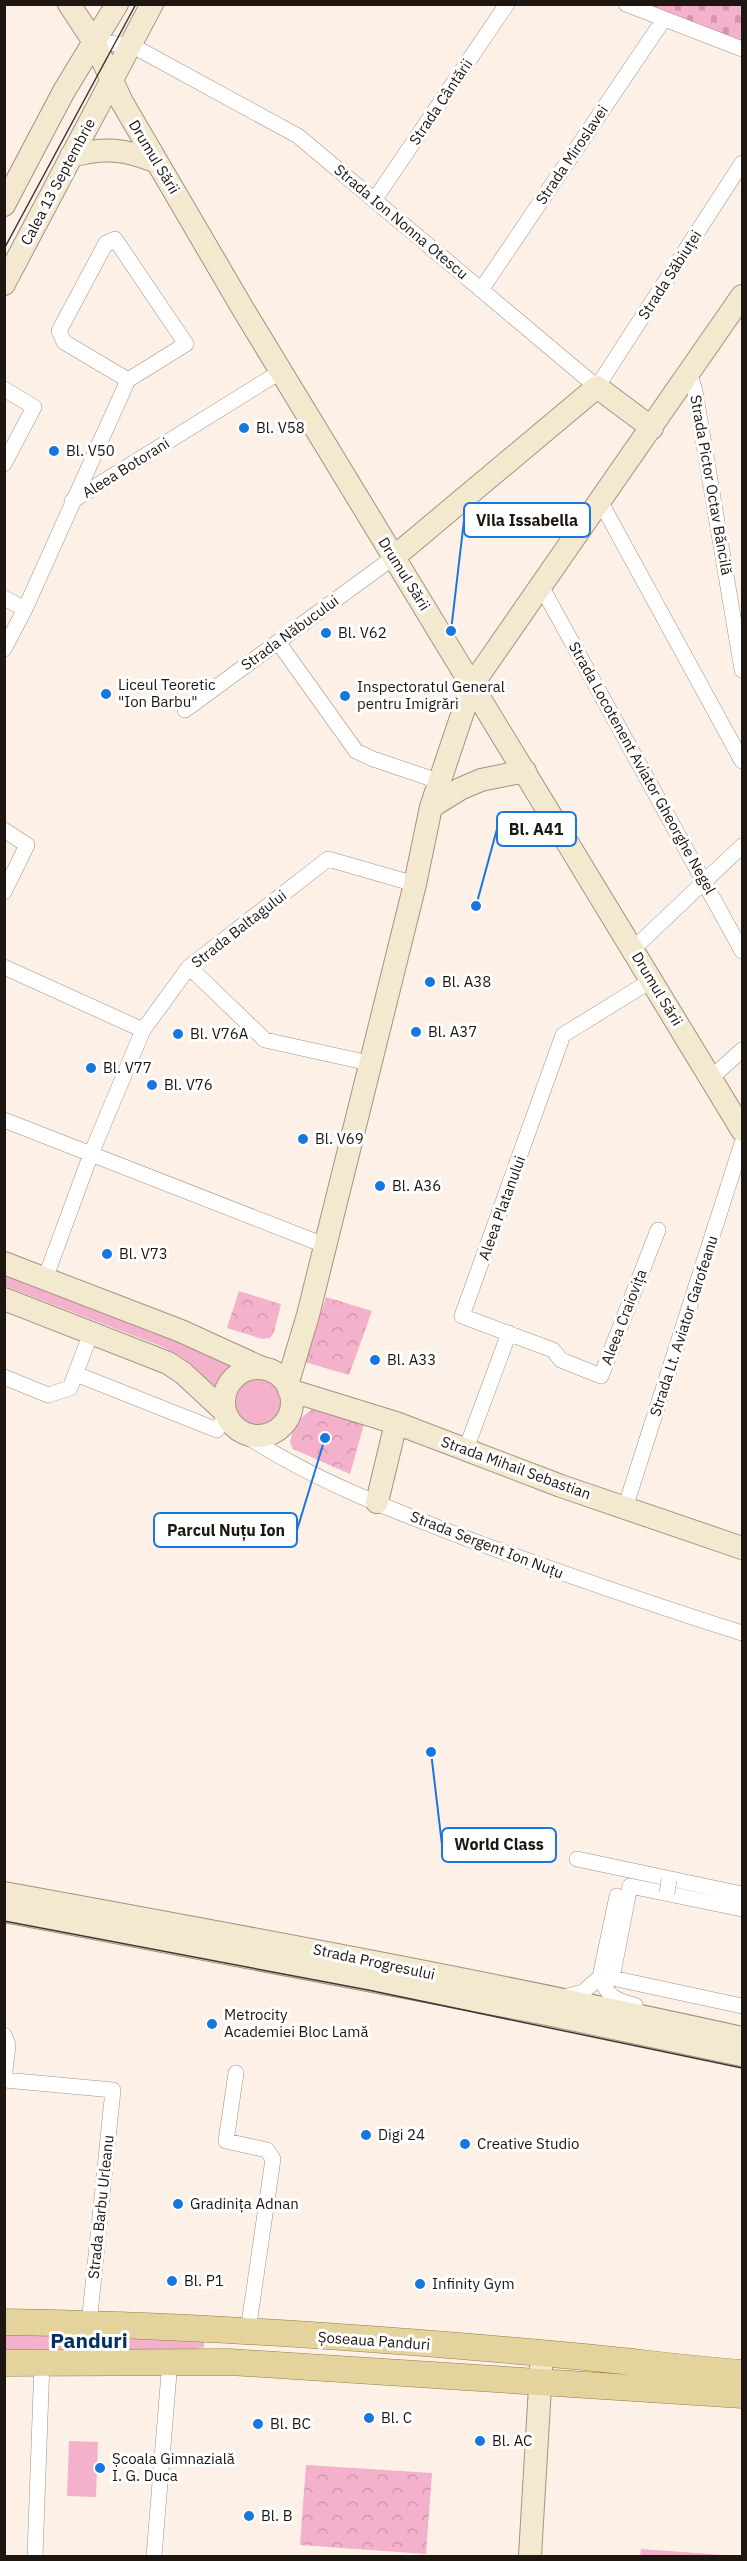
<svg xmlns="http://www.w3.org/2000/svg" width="747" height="2561" font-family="'IBM Plex Sans',sans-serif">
<defs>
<pattern id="cemetery-stones" width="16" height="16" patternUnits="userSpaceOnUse" patternTransform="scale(1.5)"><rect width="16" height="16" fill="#f4b1cb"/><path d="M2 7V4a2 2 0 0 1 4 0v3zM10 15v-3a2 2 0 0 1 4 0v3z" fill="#d198ad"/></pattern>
<pattern id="park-crowns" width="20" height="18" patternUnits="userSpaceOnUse" patternTransform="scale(1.5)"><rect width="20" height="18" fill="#f4b1cb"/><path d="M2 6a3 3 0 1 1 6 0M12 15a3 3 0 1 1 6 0" fill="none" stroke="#d198ad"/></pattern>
</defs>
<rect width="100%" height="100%" fill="#fcf0e7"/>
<path fill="#f4b1cb" d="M4,1274l230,87 2,7 -19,22 -34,-32 -20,-11 -158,-61z
M234 1402a24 24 0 1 1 48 0a24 24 0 1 1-48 0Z
M4,2330l200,8v9l-9,2 -190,4z
M69,2441l29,1 -2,55 -29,-1z"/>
<path fill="url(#cemetery-stones)" d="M648,5h94v36z"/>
<path fill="url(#park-crowns)" d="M239,1291l42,13 -7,28 -4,6 -8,1 -35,-11z
M326,1297l46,14 -23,64 -44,-13z
M317,1407l47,17 -14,50 -57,-25 -3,-7c3,-17 12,-28 27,-35z
M306,2465l126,8 -6,81 -126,-9z
M641,2549l97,7h-98z"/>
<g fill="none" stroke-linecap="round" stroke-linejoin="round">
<defs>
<path id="street" d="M626,4l116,45
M94,42l37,3 167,91 299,251 145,-224
M375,199l132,-195
M481,290l183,-271
M689,372l6,19 47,279
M4,389l30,18 -30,57
M72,501l208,-129
M600,501l142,260
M541,586l201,365
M4,598l21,11
M278,642l78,109 17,8 65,22
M4,649l21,-40 103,-229 58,-36 -71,-105 -9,4 -47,88 5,11 64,38
M185,710l209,-153
M4,830l23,15 -23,47
M633,949l109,-103
M4,967l139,63
M189,967l76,73 104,23
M652,980l-89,55 -101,281 91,34 8,10 40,16 57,-146
M711,1078l31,-28
M4,1120l320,125
M45,1279l46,-125 52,-124 46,-63 139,-108 87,25
M76,1374l141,56 9,-15
M4,1377l44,18 22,-7 21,-55
M242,1433c71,48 155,79 234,109 88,32 177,63 266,91
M466,1449l43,-116
M625,1508l117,-365
M577,1859l165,35
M742,1909l-112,-23 -18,92 130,28
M600,1977c7,19 16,24 35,28
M564,1997l19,-5 17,-15 17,-81
M4,2035l4,10 -4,35
M236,2073l-10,68 41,9 6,9 -25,172
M5,2080l108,10 -24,234
M35,2556l7,-194
M154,2556l16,-195"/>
<path id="secondary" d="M69,4l25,38 28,60 121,207 499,821
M71,156c34,-9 54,-7 86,6
M4,205l60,-114 53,-87
M4,284l148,-280
M394,557l203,-170 55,41
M431,807l29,-18 21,-9 44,-9
M4,1263l177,68 81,37
M4,1299l164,64 15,10 42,39
M224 1402a34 34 0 1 1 68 0a34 34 0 1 1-68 0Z
M287,1385l21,-70 107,-431 16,-77 41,-122 270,-389
M289,1390l107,33 165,63 181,62
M377,1502l19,-79
M4,1893c247,45 494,91 738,145
M4,1911l543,103 195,41
M530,2556l12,-203"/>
<path id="primary" d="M4,2322c194,3 388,17 580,35 53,5 106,12 158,16
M4,2363l226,-1 512,33"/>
</defs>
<use href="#street" stroke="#a59285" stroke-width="16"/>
<use href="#secondary" stroke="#a59285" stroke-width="24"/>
<use href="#primary" stroke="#937e41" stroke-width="27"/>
<use href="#street" stroke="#fff" stroke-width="15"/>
<use href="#secondary" stroke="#f2e9ce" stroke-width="22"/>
<use href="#primary" stroke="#e5d39d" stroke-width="26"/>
<path stroke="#3f3731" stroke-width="1.5" d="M4,249l132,-245
M4,1921l364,69 374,78"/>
<defs>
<path id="street-bridge" d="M667,1893l2,-13"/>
</defs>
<use href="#street-bridge" stroke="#a59285" stroke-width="16" stroke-linecap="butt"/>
<use href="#street-bridge" stroke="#fff" stroke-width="15"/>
</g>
<g fill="#1777df" stroke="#fff" stroke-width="2">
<circle cx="244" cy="428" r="6"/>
<circle cx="54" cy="451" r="6"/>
<circle cx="326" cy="633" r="6"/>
<circle cx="106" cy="694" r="6"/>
<circle cx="345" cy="696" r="6"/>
<circle cx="430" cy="982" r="6"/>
<circle cx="416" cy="1032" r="6"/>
<circle cx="178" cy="1034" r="6"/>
<circle cx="91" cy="1068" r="6"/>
<circle cx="152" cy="1085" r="6"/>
<circle cx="303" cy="1139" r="6"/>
<circle cx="380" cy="1186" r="6"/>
<circle cx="107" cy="1254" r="6"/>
<circle cx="375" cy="1360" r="6"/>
<circle cx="212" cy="2024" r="6"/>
<circle cx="366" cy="2135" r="6"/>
<circle cx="465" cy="2144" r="6"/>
<circle cx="178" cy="2204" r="6"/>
<circle cx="172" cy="2281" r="6"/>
<circle cx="420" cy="2284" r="6"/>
<circle cx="369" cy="2418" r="6"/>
<circle cx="258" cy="2424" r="6"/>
<circle cx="480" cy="2441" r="6"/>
<circle cx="100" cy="2468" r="6"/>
<circle cx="249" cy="2516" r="6"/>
</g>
<g text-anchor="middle" stroke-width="6" stroke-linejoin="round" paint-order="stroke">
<g font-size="15" fill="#1d1611" stroke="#fff">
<text transform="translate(441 102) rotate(-56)" y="5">Strada Cântării</text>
<text transform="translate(572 155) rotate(-56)" y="5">Strada Miroslavei</text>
<text transform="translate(154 157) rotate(59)" y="5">Drumul Sării</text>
<text transform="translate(58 182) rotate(-62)" y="5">Calea 13 Septembrie</text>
<text transform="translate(401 222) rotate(40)" y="5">Strada Ion Nonna Otescu</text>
<text transform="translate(670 275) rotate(-57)" y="5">Strada Săbiuței</text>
<text transform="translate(126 468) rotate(-32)" y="5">Aleea Botorani</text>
<text transform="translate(711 485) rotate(80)" y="5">Strada Pictor Octav Băncilă</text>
<text transform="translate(404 574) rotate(58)" y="5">Drumul Sării</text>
<text transform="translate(290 633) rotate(-36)" y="5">Strada Năbucului</text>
<text transform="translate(642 768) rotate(61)" y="5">Strada Locotenent Aviator Gheorghe Negel</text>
<text transform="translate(239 929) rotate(-38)" y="5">Strada Baltagului</text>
<text transform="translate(657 989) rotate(59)" y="5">Drumul Sării</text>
<text transform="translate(502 1208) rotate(-70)" y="5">Aleea Platanului</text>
<text transform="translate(624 1317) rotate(-69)" y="5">Aleea Craiovița</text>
<text transform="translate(684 1326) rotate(-72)" y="5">Strada Lt. Aviator Garofeanu</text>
<text transform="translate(516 1468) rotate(20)" y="5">Strada Mihail Sebastian</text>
<text transform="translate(487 1545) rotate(21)" y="5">Strada Sergent Ion Nuțu</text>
<text transform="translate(374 1962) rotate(12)" y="5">Strada Progresului</text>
<text transform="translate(101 2207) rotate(-84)" y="5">Strada Barbu Urleanu</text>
<text transform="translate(374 2341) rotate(4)" y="5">Șoseaua Panduri</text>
</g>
<g font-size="15" fill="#1d1611" stroke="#fff" text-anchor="start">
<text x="256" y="433">Bl. V58</text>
<text x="66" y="456">Bl. V50</text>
<text x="338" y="638">Bl. V62</text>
<text x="118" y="690">Liceul Teoretic<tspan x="118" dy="17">"Ion Barbu"</tspan></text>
<text x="357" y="692">Inspectoratul General<tspan x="357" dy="17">pentru Imigrări</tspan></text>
<text x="442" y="987">Bl. A38</text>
<text x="428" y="1037">Bl. A37</text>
<text x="190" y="1039">Bl. V76A</text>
<text x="103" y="1073">Bl. V77</text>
<text x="164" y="1090">Bl. V76</text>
<text x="315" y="1144">Bl. V69</text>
<text x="392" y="1191">Bl. A36</text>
<text x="119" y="1259">Bl. V73</text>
<text x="387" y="1365">Bl. A33</text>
<text x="224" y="2020">Metrocity<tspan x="224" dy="17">Academiei Bloc Lamă</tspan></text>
<text x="378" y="2140">Digi 24</text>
<text x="477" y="2149">Creative Studio</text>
<text x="190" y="2209">Gradinița Adnan</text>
<text x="184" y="2286">Bl. P1</text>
<text x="432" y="2289">Infinity Gym</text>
<text x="381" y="2423">Bl. C</text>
<text x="270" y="2429">Bl. BC</text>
<text x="492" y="2446">Bl. AC</text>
<text x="112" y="2464">Școala Gimnazială<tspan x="112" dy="17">I. G. Duca</tspan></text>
<text x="261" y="2521">Bl. B</text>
</g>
<g font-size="21" font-weight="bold" fill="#043163" stroke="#fff">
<text x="89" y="2348">Panduri</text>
</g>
</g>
<path fill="none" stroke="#1777df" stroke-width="2" d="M451 631L464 520M476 906L497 829M325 1438L297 1530M431 1752L442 1845"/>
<g fill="#1777df" stroke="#fff" stroke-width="2">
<circle cx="451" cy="631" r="6"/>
<circle cx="476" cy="906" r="6"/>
<circle cx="325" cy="1438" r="6"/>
<circle cx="431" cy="1752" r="6"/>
</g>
<g fill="#fff" stroke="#1777df" stroke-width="2">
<rect x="464" y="503" width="126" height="34" rx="6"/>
<rect x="497" y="812" width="79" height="34" rx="6"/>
<rect x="154" y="1513" width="143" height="34" rx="6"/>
<rect x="442" y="1828" width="114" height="34" rx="6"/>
</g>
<g font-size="16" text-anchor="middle" font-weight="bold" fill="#1d1611">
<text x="527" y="526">Vila Issabella</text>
<text x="536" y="835">Bl. A41</text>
<text x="226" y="1536">Parcul Nuțu Ion</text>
<text x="499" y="1850">World Class</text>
</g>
<rect width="747" height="2561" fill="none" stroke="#1d1611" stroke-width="12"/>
</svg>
